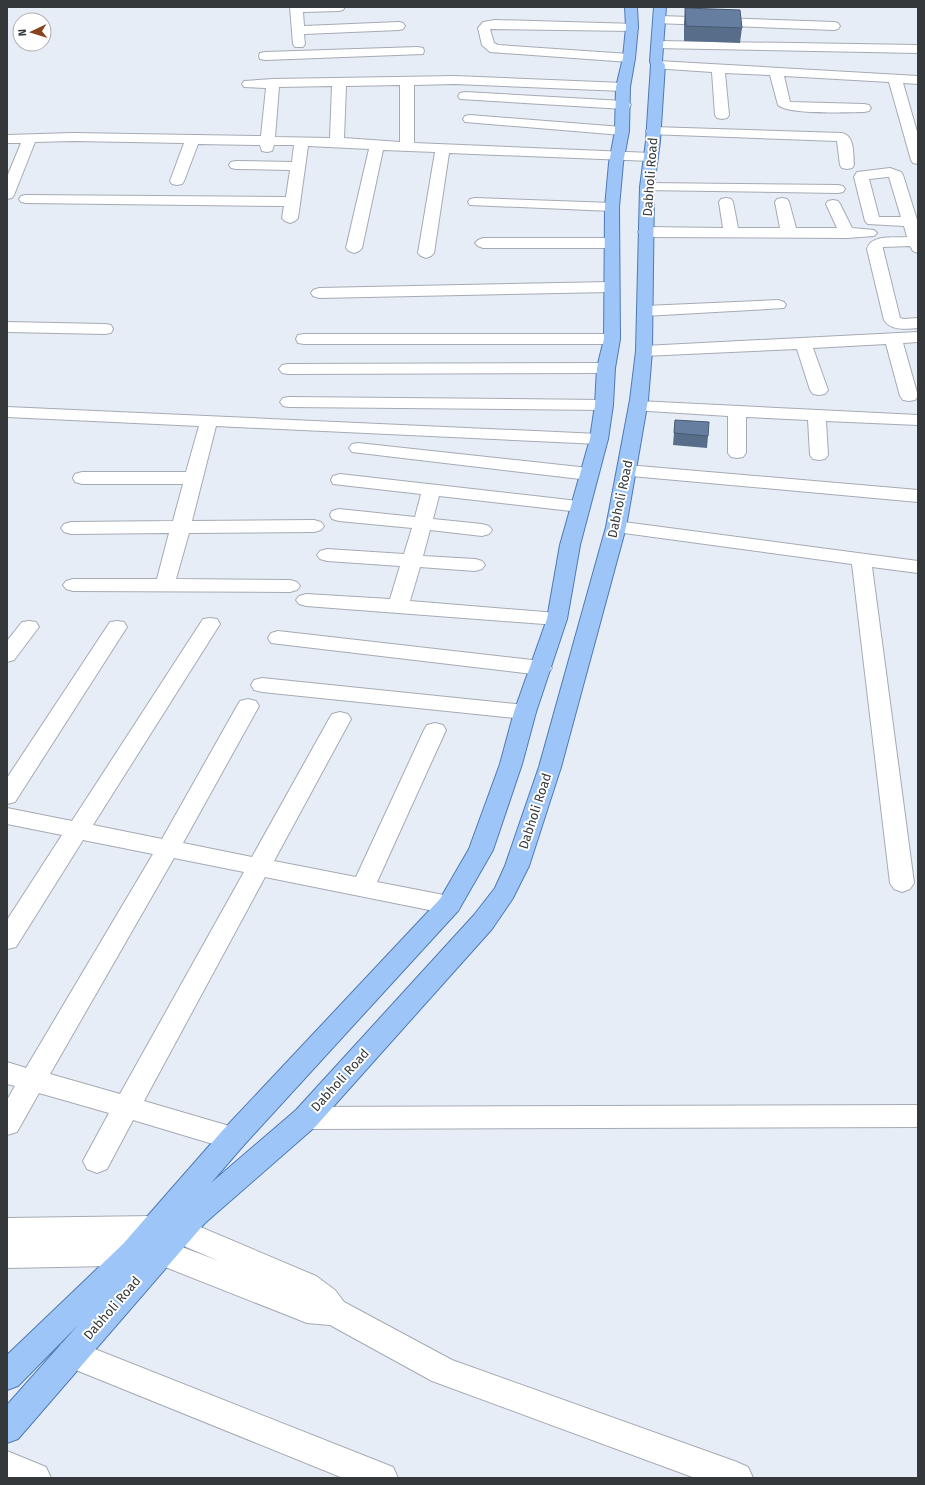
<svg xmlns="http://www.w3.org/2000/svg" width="925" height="1485" viewBox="0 0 925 1485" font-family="'Fira Sans',sans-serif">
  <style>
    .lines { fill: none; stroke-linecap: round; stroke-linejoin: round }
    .minor-casing { stroke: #a5abb3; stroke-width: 2 }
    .major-casing { stroke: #4f7ab3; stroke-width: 2 }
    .minor { fill: #fff; fill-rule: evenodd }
    .major { fill: #9ec5f8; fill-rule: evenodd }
    .wall { fill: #586d8a }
    .building { fill: #667fa1; stroke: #475971 }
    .labels { text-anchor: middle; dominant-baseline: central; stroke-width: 4; stroke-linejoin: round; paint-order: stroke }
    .street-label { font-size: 13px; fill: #35383b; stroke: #fff }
  </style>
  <rect width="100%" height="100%" fill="#e7edf6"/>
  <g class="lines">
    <defs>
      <path id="minor" d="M 290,7 L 345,7 L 343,10 L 339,11 L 303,12 L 304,26 L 399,22 L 403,23 L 405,26 L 403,29 L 399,30 L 304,34 L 305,44 L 303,47 L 295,47 L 293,44 Z
        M 660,16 L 834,22 L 838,23 L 840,26 L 838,29 L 834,30 L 656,23 L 654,20 L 656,17 Z
        M 495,20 L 636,24 L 638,27 L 636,30 L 632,31 L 490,29 L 494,43 L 498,45 L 629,54 L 634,55 L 635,58 L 634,61 L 629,62 L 490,52 L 482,45 L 478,28 L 483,22 Z
        M 658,41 L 918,45 L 918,53 L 653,48 L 652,45 L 653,42 Z
        M 418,47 L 423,48 L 424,51 L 423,54 L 265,60 L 260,59 L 259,56 L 260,53 L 265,52 Z
        M 658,61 L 918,76 L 918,84 L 903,83 L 918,135 L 918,164 L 913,163 L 911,160 L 889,82 L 784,76 L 790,102 L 864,104 L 869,105 L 871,108 L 869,111 L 864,112 C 848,112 788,115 778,105 L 770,75 L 725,73 L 729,115 L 727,118 L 722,119 L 717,118 L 715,115 L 712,72 L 653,68 L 651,65 L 653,62 Z
        M 455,76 L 623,83 L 628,84 L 630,87 L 628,90 L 623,91 L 455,84 L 414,85 L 414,143 L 651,153 L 656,154 L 658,157 L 656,160 L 651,161 L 449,153 L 434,253 L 431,256 L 426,258 L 421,256 L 418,253 L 435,152 L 383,150 L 362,248 L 359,251 L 354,253 L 349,251 L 346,248 L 369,149 L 308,146 L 298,218 L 295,221 L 290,223 L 285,221 L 282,218 L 284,206 L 26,203 L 21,202 L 19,199 L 21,196 L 26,195 L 286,197 L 290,170 L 236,169 L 231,168 L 229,165 L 231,162 L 236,161 L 292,162 L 294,145 L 274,145 L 272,151 L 267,152 L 262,151 L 260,145 L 198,144 L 184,181 L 182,184 L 177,185 L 172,184 L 170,181 L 184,143 L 73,141 L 35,142 L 14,195 L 12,198 L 7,199 L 7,177 L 21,143 L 7,143 L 7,135 L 73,133 L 261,136 L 266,88 L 244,87 L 242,84 L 244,81 L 273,79 ZM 400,85 L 400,142 L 344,138 L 346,86 ZM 332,86 L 330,138 L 275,137 L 279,87 Z
        M 465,92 L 624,101 L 629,102 L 631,105 L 629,108 L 624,109 L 460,99 L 458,96 L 460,93 Z
        M 470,115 L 622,127 L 627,128 L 629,131 L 627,134 L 622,135 L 465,122 L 463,119 L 465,116 Z
        M 653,127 L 842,133 C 855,136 853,154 854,165 L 852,168 L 847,169 L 842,168 L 840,165 L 837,141 L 648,134 L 646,131 L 648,128 Z
        M 890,168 L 901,172 L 903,175 L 918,223 L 918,253 L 913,251 L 910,246 L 883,247 L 883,249 L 900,318 L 904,319 L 918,318 L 918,328 C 906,329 891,331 884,320 L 867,249 C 871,234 894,238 907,237 L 904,226 L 868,224 L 865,221 L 854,177 L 857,172 ZM 888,177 L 889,177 L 901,217 L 879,217 L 869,179 Z
        M 647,183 L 838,185 L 843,186 L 845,189 L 843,192 L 838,193 L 642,190 L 640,187 L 642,184 Z
        M 475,198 L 612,203 L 617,204 L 619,207 L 617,210 L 612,211 L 470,205 L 468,202 L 470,199 Z
        M 726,198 L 731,199 L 733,202 L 738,228 L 780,228 L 775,202 L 777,199 L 782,198 L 787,199 L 789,202 L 796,228 L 837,228 L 826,204 L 828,201 L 833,200 L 838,201 L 840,204 L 852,228 L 874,230 L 877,233 L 874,236 L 847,238 L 646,237 L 641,235 L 638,232 L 641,229 L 646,227 L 723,228 L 719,202 L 721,199 Z
        M 483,238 L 611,238 L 616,240 L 619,243 L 616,246 L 611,248 L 483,248 L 478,246 L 475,243 L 478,240 Z
        M 611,282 L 617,284 L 619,287 L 617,290 L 611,292 L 319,298 L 313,296 L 311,293 L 313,290 L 319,288 Z
        M 778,300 L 784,302 L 786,305 L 784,308 L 645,316 L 639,314 L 637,311 L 639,308 L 645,306 Z
        M 7,322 L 105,324 L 111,325 L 113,329 L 111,333 L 105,334 L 7,332 Z
        M 918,332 L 918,342 L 903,343 L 918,396 L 915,400 L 909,401 L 903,400 L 900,396 L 886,344 L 813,348 L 828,390 L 825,394 L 819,395 L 813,394 L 810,390 L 797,349 L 644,356 L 638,355 L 636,351 L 638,347 L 644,346 Z
        M 304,334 L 612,334 L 618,335 L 620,339 L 618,343 L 612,344 L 304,344 L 298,343 L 296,339 L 298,335 Z
        M 606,363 L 612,364 L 615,368 L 612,372 L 606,373 L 288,374 L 282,373 L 279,369 L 282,365 L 288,364 Z
        M 289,397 L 604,400 L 610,401 L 613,405 L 610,409 L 604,410 L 289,407 L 283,406 L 280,402 L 283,398 Z
        M 638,401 L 918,415 L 918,425 L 826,421 L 828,455 L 825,459 L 819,460 L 813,459 L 810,455 L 808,420 L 746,417 L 746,453 L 743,457 L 737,458 L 731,457 L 728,453 L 728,416 L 632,410 L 629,406 L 632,402 Z
        M 7,407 L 599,434 L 605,435 L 608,439 L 605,443 L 599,444 L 216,426 L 192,521 L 314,520 L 321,522 L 324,526 L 321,530 L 314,532 L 189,533 L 176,579 L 290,580 L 297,582 L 300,586 L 297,590 L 290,592 L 73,591 L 66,589 L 63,585 L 66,581 L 73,579 L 157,579 L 169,533 L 71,534 L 64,532 L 61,528 L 64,524 L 71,522 L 173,521 L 183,484 L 82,484 L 75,482 L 73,478 L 75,474 L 82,472 L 186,472 L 199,426 L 7,417 Z
        M 358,443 L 589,468 L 596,470 L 598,474 L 596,478 L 589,480 L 352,452 L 349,448 L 352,444 Z
        M 627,465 L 918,490 L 918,502 L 620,475 L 618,471 L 620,467 Z
        M 340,474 L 587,502 L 589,506 L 587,510 L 580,512 L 439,496 L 433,519 L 482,524 L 489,526 L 492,530 L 489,534 L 482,536 L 430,530 L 423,556 L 475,559 L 482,561 L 485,565 L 482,569 L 475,571 L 420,567 L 410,601 L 557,613 L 564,614 L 567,619 L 564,624 L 557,625 L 306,606 L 299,604 L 296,600 L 299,596 L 306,594 L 390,599 L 400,566 L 327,561 L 320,559 L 317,555 L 320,551 L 327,549 L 404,554 L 412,528 L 339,521 L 332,519 L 330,515 L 332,511 L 339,509 L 415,517 L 421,494 L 333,484 L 331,480 L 333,476 Z
        M 616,521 L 918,561 L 918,573 L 872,567 L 914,883 L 910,889 L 902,892 L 894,889 L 890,883 L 852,564 L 609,531 L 606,527 L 609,523 Z
        M 210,618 L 217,619 L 220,624 L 93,825 L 162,839 L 237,706 L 240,701 L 248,699 L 256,701 L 259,706 L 183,843 L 252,857 L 329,719 L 332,714 L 340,712 L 348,714 L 351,719 L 274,861 L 356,877 L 424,730 L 427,725 L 435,723 L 443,725 L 446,730 L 377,882 L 449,896 L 458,899 L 461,905 L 458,911 L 449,914 L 265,877 L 144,1101 L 243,1130 L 247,1138 L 243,1146 L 233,1150 L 133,1120 L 107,1169 L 97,1173 L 87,1169 L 83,1161 L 109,1113 L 39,1093 L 17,1132 L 7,1135 L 7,1100 L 15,1086 L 7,1084 L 7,1062 L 26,1068 L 153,854 L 83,840 L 16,947 L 7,949 L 7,920 L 62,835 L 7,824 L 7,808 L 72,821 L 203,619 ZM 174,858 L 244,872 L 120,1094 L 50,1074 Z
        M 29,621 L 36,622 L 39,627 L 14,660 L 7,662 L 7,641 L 22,622 Z
        M 117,621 L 124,622 L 127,627 L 15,802 L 7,804 L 7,778 L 110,622 Z
        M 278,631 L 541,661 L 548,663 L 552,668 L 548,673 L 541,675 L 271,643 L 268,638 L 271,633 Z
        M 262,678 L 525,705 L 533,707 L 536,712 L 533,717 L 525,719 L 262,692 L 254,690 L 251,685 L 254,680 Z
        M 918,1105 L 918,1127 L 306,1129 L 296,1126 L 293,1118 L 296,1110 L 306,1107 Z
        M 154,1216 L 179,1218 L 316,1276 L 335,1290 L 344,1302 L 452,1360 L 737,1462 L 748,1467 L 753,1478 L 695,1478 L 432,1381 L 330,1325 L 307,1323 L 160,1265 L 7,1268 L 7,1218 ZM 171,1243 L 177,1243 L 219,1261 Z
        M 72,1340 L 393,1467 L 398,1478 L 343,1478 L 61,1364 L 57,1354 L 61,1344 Z
        M 7,1451 L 46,1467 L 51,1478 L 7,1478 Z"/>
      <path id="major" d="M 625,7 L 637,7 L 638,27 L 635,58 L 630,87 L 629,131 L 623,163 L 619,207 L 620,339 L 615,368 L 613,405 L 608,439 L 580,545 L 567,619 L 536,712 L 522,764 L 493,850 L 458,911 L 243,1146 L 211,1183 L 296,1110 L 474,915 L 495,888 L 505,866 L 539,767 L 606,527 L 630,400 L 636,351 L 640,187 L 646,141 L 651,65 L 650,61 L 654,7 L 666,7 L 662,61 L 665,65 L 660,141 L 654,187 L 652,351 L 648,400 L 626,527 L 561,767 L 529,866 L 513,898 L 492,929 L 316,1126 L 205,1223 L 18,1439 L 7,1443 L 7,1405 L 79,1324 L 18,1386 L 7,1390 L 7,1355 L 123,1244 L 223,1130 L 440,899 L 469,849 L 500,764 L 514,712 L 547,619 L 560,545 L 590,439 L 595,405 L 597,368 L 604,339 L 605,207 L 609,163 L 615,131 L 616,87 L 623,58 L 626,27 Z"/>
    </defs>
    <use href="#minor" class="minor-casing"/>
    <use href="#major" class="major-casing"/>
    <use href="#minor" class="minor"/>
    <use href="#major" class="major"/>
  </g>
  <path class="wall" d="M 685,8 L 742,28 L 740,43 L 684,41 L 684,23 Z
    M 675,420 L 708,436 L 707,448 L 673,445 Z"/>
  <path class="building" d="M 685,8 L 740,10 L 742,28 L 686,26 Z
    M 675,420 L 709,422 L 708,436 L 674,433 Z"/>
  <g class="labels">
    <g class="street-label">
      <text transform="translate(650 177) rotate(-86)">Dabholi Road</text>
      <text transform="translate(620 499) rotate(-78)">Dabholi Road</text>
      <text transform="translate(535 811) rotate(-72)">Dabholi Road</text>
      <text transform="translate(340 1080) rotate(-48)">Dabholi Road</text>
      <text transform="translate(112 1308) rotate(-49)">Dabholi Road</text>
    </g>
  </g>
  <rect width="925" height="1485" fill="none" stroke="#35383b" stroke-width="16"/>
  <g transform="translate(32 32) rotate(266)"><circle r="19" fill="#ffffff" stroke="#aeafb1"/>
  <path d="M0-3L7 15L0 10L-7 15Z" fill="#88421d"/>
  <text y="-6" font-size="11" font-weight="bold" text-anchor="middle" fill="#35383b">N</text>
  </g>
</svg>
